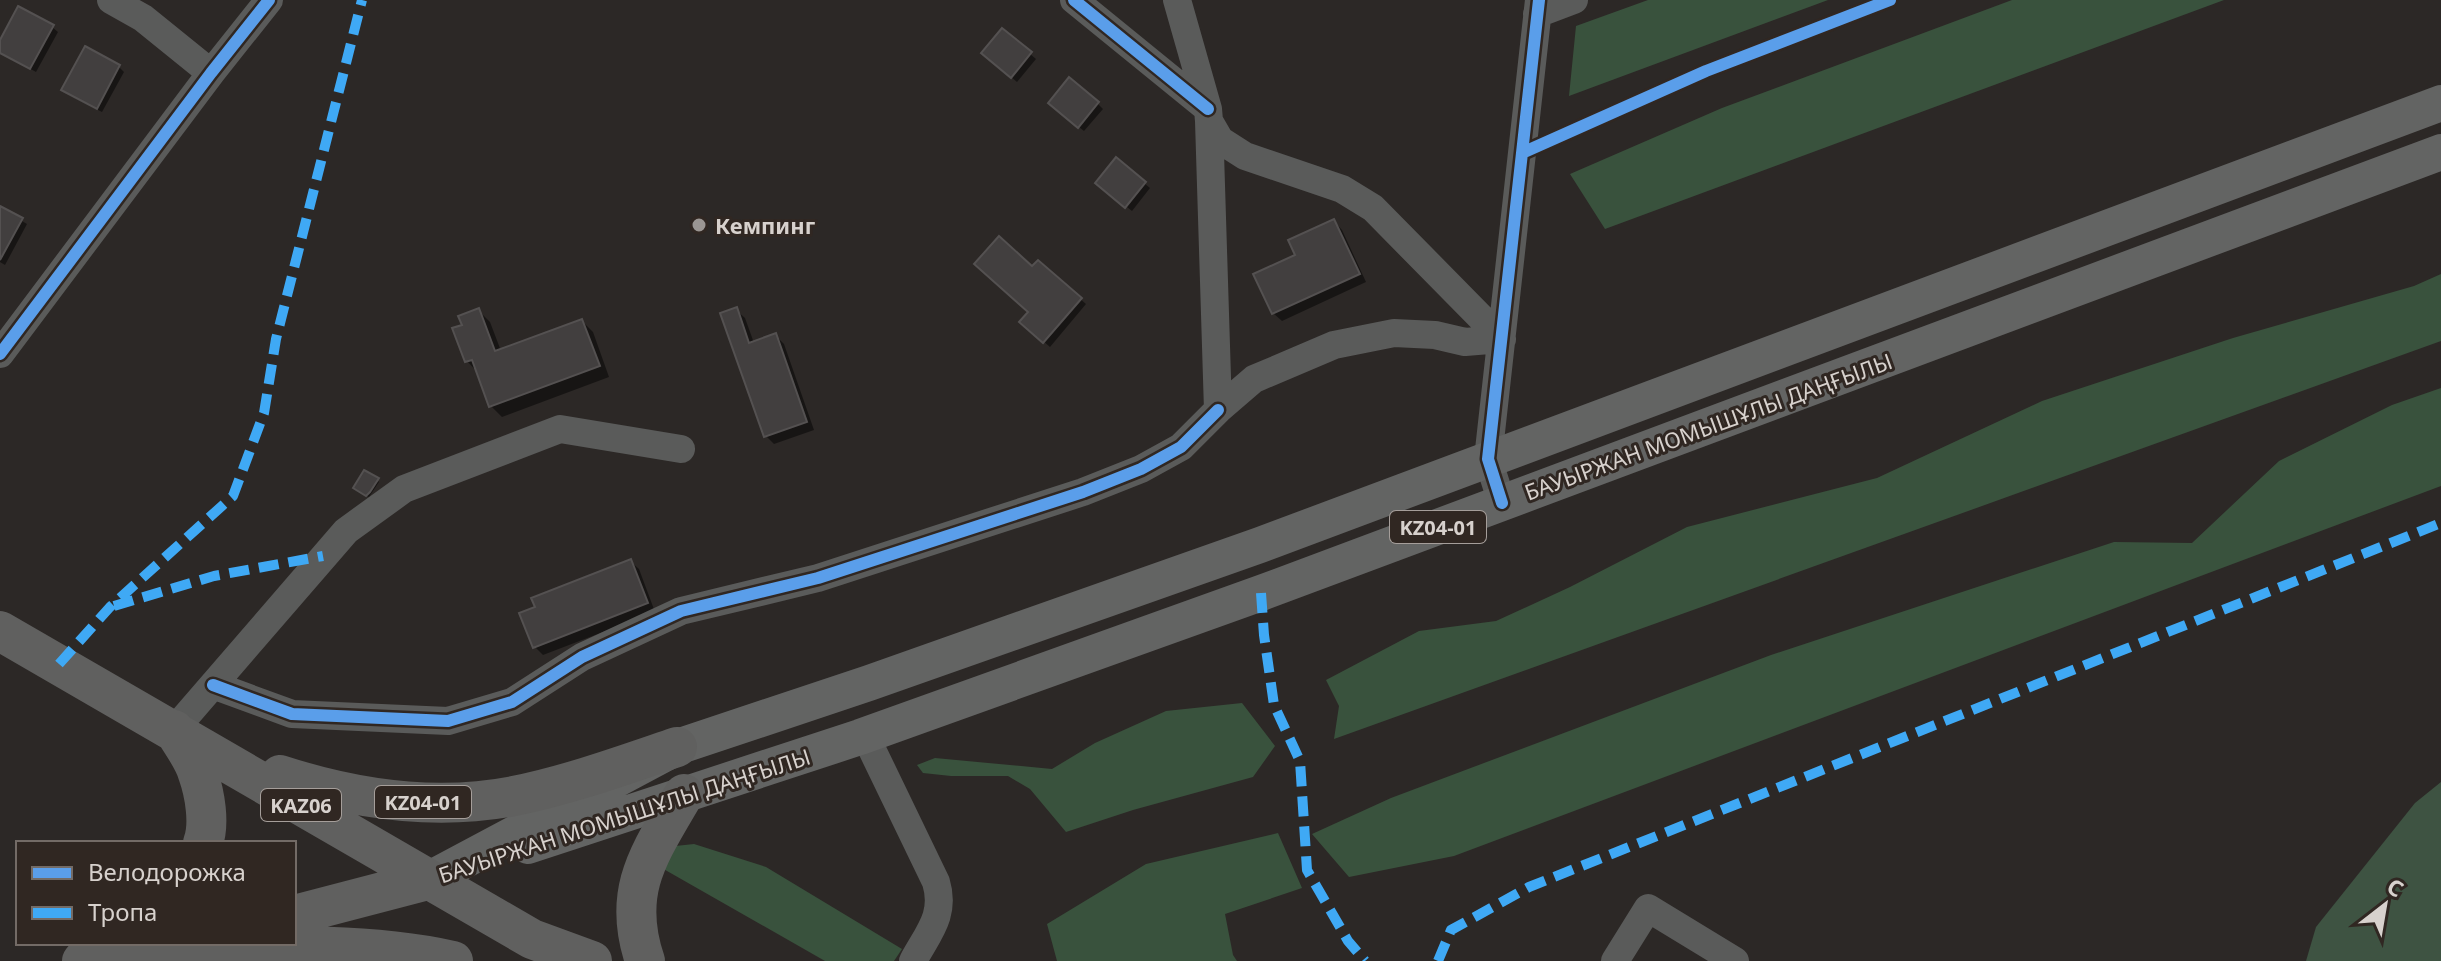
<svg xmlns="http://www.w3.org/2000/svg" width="2441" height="961" viewBox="0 0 2441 961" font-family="'Noto Sans',sans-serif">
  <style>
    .green { fill: #3e5342 }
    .forest { fill: #39523d }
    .shadow { fill: #0007 }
    .building { fill: #423f3f; stroke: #545151; stroke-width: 2 }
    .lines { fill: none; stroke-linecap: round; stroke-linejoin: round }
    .minor { stroke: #5a5b5a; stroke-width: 28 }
    .major { stroke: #636463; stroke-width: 36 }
    .highway { stroke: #60605f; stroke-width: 40 }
    .quiet { stroke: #3fa9f5; stroke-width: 10; stroke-dasharray: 20 10; stroke-linecap: butt }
    .cycleway-casing { stroke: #302722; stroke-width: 17 }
    .cycleway { stroke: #5a9eea; stroke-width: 12 }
    .poi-dot { fill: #9b9693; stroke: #302722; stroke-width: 3 }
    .labels { text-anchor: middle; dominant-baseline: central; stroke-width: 6; stroke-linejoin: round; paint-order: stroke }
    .shield { fill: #302722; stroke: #a59e9a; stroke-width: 2 }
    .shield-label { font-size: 20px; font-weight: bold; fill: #d7d1cd }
    .poi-label { font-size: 22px; font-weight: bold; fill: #d7d1cd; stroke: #302722; text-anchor: start }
    .street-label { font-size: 22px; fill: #d7d1cd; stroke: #302722 }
  </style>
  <rect width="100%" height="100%" fill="#2c2826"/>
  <path class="green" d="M 2441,782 L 2441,961 L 2306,961 L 2316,927 L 2415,803 Z"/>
  <path class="forest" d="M 1648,0 L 1828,0 L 1569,96 L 1576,26 Z
    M 2012,0 L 2224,0 L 1605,229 L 1570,174 L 1722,108 Z
    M 2441,274 L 2441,341 L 1334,739 L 1339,706 L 1326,680 L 1419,631 L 1496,621 L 1570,587 L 1687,527 L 1877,478 L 2042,401 L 2233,338 L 2414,286 Z
    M 2441,388 L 2441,486 L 1454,856 L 1349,877 L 1312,834 L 1391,798 L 1771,655 L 2114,542 L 2192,543 L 2279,461 L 2392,405 Z
    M 1242,703 L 1275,746 L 1253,777 L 1133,810 L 1066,832 L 1030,789 L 1008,776 L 951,776 L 923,773 L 917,765 L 935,758 L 1052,769 L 1095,743 L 1166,711 Z
    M 1278,833 L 1302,888 L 1225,914 L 1233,955 L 1237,961 L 1057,961 L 1047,924 L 1146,864 Z
    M 694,844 L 766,867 L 902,949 L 894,961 L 825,961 L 660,867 L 657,848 Z"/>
  <path class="shadow" d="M 52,27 L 58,32 L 36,72 L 0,52 L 0,44 Z
    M 1002,30 L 1036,59 L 1017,82 L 989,58 Z
    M 119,67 L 124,72 L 102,112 L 69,95 L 64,89 Z
    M 1097,103 L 1103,109 L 1084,131 L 1055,108 Z
    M 1116,160 L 1150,188 L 1132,211 L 1103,188 Z
    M 0,208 L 27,224 L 5,265 L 0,262 Z
    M 1334,221 L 1342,230 L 1366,282 L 1282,321 L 1273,313 L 1297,256 Z
    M 1038,262 L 1086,304 L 1050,347 L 1027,327 L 1033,269 Z
    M 736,310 L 745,318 L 754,343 L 776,336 L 784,344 L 814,430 L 774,444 L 766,436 Z
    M 479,311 L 490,322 L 501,351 L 582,321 L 593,332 L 609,377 L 502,417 L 491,406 L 479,374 L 467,361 L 464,326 Z
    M 377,480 L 379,482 L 369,497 L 358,490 Z
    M 630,561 L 639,569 L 655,612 L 543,655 L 535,647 Z"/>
  <path class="building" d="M 18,6 L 54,25 L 30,69 L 0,53 L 0,40 Z
    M 1002,28 L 1032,52 L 1011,78 L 981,53 Z
    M 85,46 L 120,65 L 97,109 L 61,90 Z
    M 1069,77 L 1099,102 L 1078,128 L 1048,103 Z
    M 1116,157 L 1146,182 L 1125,208 L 1095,183 Z
    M 0,206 L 23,218 L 0,260 Z
    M 1334,219 L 1360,274 L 1272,314 L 1253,274 L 1295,255 L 1288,240 Z
    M 999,236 L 1032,266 L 1038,260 L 1082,298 L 1043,343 L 1019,322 L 1028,312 L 974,264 Z
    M 737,307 L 749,343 L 776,333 L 807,422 L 764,437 L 720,313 Z
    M 479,308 L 495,351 L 582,319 L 600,366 L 489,407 L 472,360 L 465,362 L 452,328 L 462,325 L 458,316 Z
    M 364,470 L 379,478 L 370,492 L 366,496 L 353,488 Z
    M 631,559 L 648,603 L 533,648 L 519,613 L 535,607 L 531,598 Z"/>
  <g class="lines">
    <path class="minor" d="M 111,0 L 143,18 L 211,73
      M 1074,0 L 1208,109
      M 1177,0 L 1208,109 L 1209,121 L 1218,410 L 1254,379 L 1334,345 L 1394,333 L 1435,335 L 1465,342 L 1502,339
      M 1537,14 L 1574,0
      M 1209,121 L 1220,140 L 1245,156 L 1342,189 L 1373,208 L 1502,339
      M 0,354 L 211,73 L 269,0
      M 1502,503 L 1488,459 L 1539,0
      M 213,685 L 292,714 L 448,721 L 512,702 L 582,657 L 681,611 L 818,578 L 1083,492 L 1141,469 L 1181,447 L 1218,410
      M 174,730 L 346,531 L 404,489 L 560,429 L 681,449
      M 865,735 L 936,882 C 946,915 928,933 913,961
      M 1615,961 L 1648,908 L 1735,961"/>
    <path class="major" d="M 528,846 L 860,737 L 1261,593 L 2441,152
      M 428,880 L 677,747 L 869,683 L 1260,545 L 2441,103"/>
    <path class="highway" d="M 0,631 L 532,939 L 592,961
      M 174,730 C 182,744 194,759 198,774 C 205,794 210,824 203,843
      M 280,775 C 354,799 436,811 514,796 C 569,785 624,765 677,747
      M 294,915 L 428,880
      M 164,950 C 261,947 358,940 453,961
      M 82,961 L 114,943
      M 121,961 L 189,943
      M 645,961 C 621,890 650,853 684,794"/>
    <path class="quiet" d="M 1261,593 L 1264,635 L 1274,705 L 1300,761 L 1307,870 L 1348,941 L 1365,961
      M 114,606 L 214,576 L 323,556
      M 59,664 L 110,607 L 233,496 L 264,413 L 276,339 L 362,0
      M 1438,961 L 1451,930 L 1529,887 L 2441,523"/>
    <defs>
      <path id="cycleway" d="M 1074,0 L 1208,109
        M 1522,153 L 1706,71 L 1890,0
        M 0,354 L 211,73 L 269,0
        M 1502,503 L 1488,459 L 1539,0
        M 213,685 L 292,714 L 448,721 L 512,702 L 582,657 L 681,611 L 818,578 L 1083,492 L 1141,469 L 1181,447 L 1218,410"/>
    </defs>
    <use href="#cycleway" class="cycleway-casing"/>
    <use href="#cycleway" class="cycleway"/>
  </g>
  <circle class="poi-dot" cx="699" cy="225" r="8"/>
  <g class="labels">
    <g class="shield">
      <rect x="1390" y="511" width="96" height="32" rx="6"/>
      <rect x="375" y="786" width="96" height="32" rx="6"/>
      <rect x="261" y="789" width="80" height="32" rx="6"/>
    </g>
    <g class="shield-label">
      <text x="1438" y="527">KZ04-01</text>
      <text x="423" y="802">KZ04-01</text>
      <text x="301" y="805">KАZ06</text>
    </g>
    <g class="poi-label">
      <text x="715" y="225">Кемпинг</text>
    </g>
    <g class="street-label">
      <text transform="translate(1708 426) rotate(-20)">БАУЫРЖАН МОМЫШҰЛЫ ДАҢҒЫЛЫ</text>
      <text transform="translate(624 815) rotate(-18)">БАУЫРЖАН МОМЫШҰЛЫ ДАҢҒЫЛЫ</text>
    </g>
  </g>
  <rect x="16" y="841" width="280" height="104" fill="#302722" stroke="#736b66" stroke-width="2"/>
  <rect x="32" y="867" width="40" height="12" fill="#5a9eea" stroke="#736b66" stroke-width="2"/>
  <text x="88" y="881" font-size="24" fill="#d7d1cd">Велодорожка</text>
  <rect x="32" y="907" width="40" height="12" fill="#3fa9f5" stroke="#736b66" stroke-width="2"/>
  <text x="88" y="921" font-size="24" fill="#d7d1cd">Тропа</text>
  <g transform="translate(2385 905) rotate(31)" stroke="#302722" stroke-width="6" paint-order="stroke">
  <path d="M0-6L14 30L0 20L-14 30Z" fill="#d7d1cd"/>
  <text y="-12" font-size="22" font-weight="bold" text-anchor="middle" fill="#d7d1cd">С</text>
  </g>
</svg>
